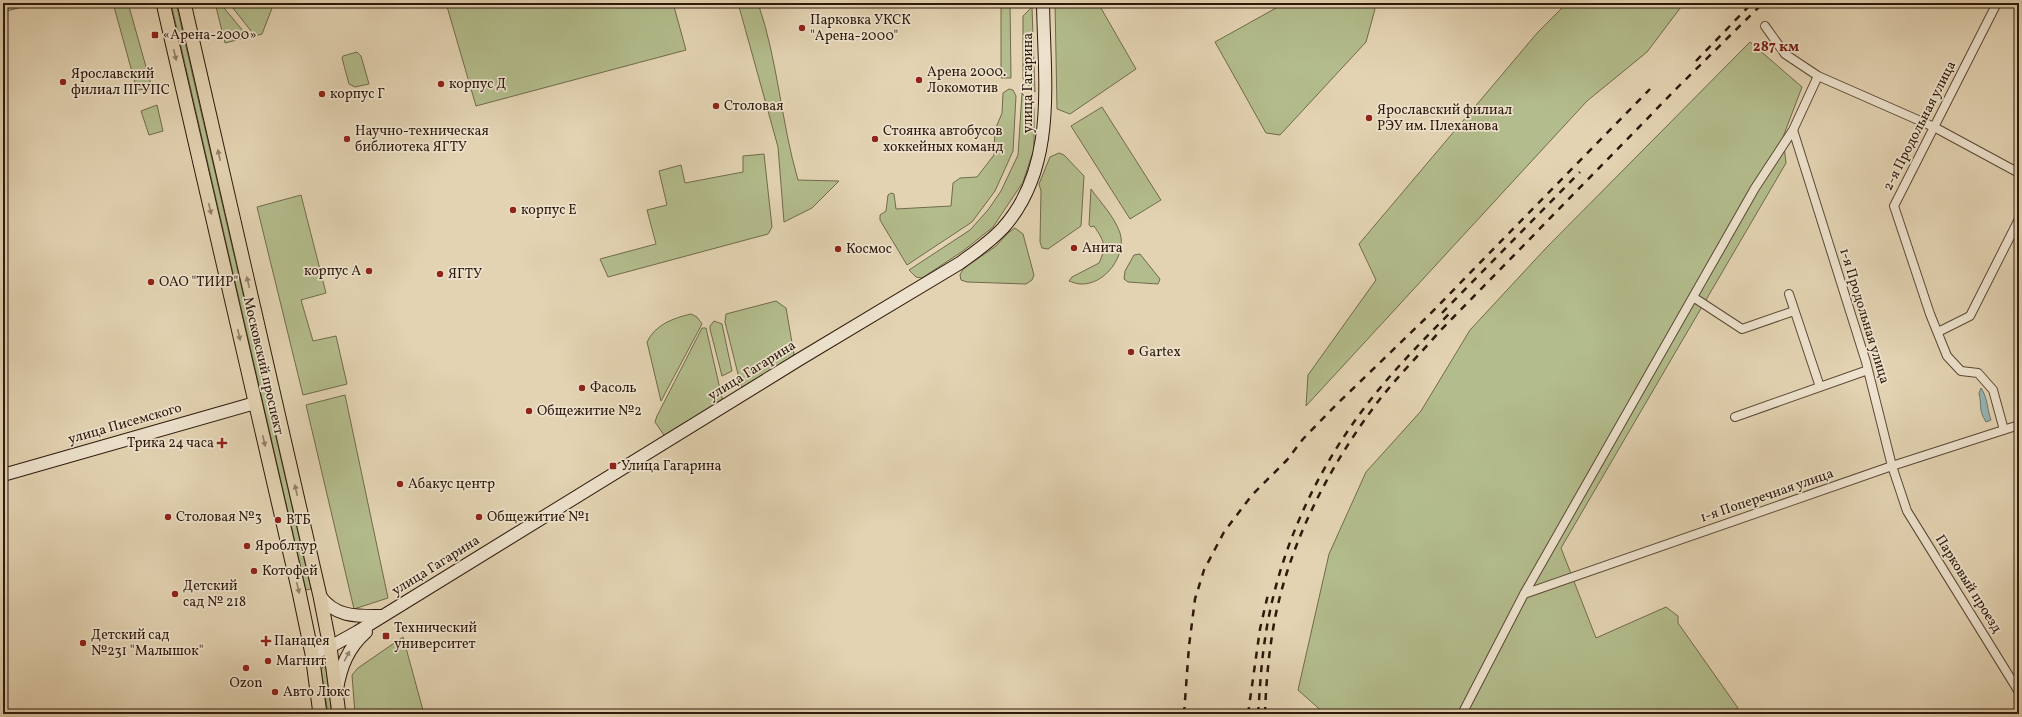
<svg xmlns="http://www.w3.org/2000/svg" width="2022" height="717" viewBox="0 0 2022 717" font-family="Vollkorn,serif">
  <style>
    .green { fill: #b3bc8c; stroke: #706a4c }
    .water { fill: #97b6b5; stroke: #6d7771 }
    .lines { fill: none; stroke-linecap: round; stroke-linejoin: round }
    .street-casing { stroke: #5b4835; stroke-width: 10 }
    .secondary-casing { stroke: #2e190b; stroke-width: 14 }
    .primary-casing { stroke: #2e190b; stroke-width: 15 }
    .street { stroke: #ede2cd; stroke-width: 8 }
    .secondary { stroke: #ede2cd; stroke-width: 12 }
    .primary { stroke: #e3d3b2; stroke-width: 13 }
    .rail { stroke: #2e190b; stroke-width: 2.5; stroke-dasharray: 7 7; stroke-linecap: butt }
    .oneway { fill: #927f67 }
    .oneway2 { fill: #978876 }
    .poi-dot { fill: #8f2418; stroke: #ede2cd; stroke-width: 1.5 }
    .labels { text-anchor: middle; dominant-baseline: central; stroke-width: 3.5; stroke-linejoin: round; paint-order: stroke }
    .poi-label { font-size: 14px; fill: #2e190b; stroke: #ede2cd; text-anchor: start }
    .street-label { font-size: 14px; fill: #2e190b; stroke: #ede2cd }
    .neighbourhood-label { font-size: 15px; font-weight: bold; fill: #7a1f14; stroke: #ede2cd }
  </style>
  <rect width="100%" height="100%" fill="#e3d3b2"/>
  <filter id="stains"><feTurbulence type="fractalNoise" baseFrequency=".005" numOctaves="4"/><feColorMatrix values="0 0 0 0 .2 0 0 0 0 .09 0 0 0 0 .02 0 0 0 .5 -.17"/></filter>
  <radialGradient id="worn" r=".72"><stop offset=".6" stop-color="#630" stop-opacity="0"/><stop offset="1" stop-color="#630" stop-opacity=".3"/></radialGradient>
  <path class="green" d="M 3,3 L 37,3 L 3,12 Z
    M 113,3 L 128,3 L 152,88 L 137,90 Z
    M 171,3 L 176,3 L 311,589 L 306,590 Z
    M 215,3 L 220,3 L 248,37 L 225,43 Z
    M 229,3 L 274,3 L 262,34 L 255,36 Z
    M 446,3 L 673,3 L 686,50 L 476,106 Z
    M 738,3 L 758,3 C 778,61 781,122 798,180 L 839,181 L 812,208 L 784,222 L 778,147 Z
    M 1001,3 L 1010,3 L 1011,78 L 1001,78 Z
    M 1055,3 L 1098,3 L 1136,69 L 1070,114 L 1057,109 Z
    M 1285,3 L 1369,3 L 1375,9 L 1366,42 L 1280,135 L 1266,133 L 1215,42 Z
    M 1567,3 L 1684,3 L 1647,52 L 1587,101 L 1306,406 L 1308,375 L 1376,280 L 1359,244 L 1538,32 Z
    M 1032,7 L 1035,92 L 1023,79 L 1023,16 Z
    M 1750,42 L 1802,87 L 1783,137 L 1786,163 L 1561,548 L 1596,638 L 1666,607 L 1678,616 L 1678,623 L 1738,708 L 1728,714 L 1325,714 L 1298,690 L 1329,554 L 1366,472 L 1421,411 L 1470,330 L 1546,248 Z
    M 357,52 L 361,56 L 369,84 L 355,87 L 349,84 L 342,58 L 343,56 Z
    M 1009,89 L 1013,90 L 1016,96 L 1013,151 L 995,191 L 972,222 L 907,265 L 880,220 L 880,215 L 886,211 L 888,195 L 891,193 L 894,194 L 896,209 L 951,206 L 953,183 L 960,178 L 977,177 L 994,155 L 995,130 L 1002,113 L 1003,93 Z
    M 1022,93 L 1034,109 L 1034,149 L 1023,182 L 993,227 L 963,251 L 922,278 L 916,277 L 909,270 L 970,230 L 988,210 L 1001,191 L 1018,155 Z
    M 157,105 L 163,131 L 149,135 L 141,111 Z
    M 1102,107 L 1161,200 L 1130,219 L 1071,126 Z
    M 1059,153 L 1064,155 L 1084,176 L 1081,226 L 1048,249 L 1042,248 L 1040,242 L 1041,191 L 1039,184 L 1050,157 Z
    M 764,154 L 772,227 L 768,234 L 608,277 L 600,259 L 656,244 L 647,210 L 667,205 L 659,171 L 681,165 L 685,183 L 743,172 L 743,156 Z
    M 1091,189 C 1101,203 1114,216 1120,233 C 1127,255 1105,285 1081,284 C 1077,284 1072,282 1069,281 L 1072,277 L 1099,263 C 1107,246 1104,241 1094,226 L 1091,227 L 1089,225 Z
    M 301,195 L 326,293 L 301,300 L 313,341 L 336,336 L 347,384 L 303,395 L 257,207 Z
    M 1015,228 L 1023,234 L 1034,275 L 1032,280 L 1026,284 L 967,282 L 961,280 L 960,275 L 963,269 L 996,246 L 1009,232 Z
    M 1140,254 L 1160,279 L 1158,284 L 1128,282 L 1124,279 L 1125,271 L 1134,255 Z
    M 776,301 L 786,308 L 794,354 L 790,362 L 742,390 L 725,322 L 726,314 Z
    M 691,314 L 697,317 L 702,324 L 661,401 L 647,342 C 655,325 673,318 691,314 Z
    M 714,321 L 722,324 L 732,371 L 722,376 L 710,329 L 710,326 Z
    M 702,328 L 706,328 L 723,402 L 666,438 L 655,422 L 657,416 Z
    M 345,395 L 388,598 L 354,609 L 306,405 Z
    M 403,637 L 424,714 L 355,714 L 352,675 L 358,668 Z
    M 324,666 L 326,669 L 332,714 L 328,714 L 321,669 Z"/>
  <path class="water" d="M 1981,388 C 1988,398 1987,410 1991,420 L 1986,422 C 1978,409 1982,406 1979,393 Z"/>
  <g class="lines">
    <defs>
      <path id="street" d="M 1997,3 L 1894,206 L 1930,314 L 1947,356 L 1961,371 L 1978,373 L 1993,390 L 2004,430
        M 1765,26 L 1785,54 L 1818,76 L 1934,127 L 2019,173
        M 1793,130 L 1866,362 L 1892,466 L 1907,511 L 2019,692
        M 1789,294 L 1820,387
        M 1693,297 L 1742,329 L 1794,311
        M 1938,332 L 1970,316 L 2019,219
        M 1735,417 L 1868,370
        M 1524,594 L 1892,466 L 2019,425
        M 1462,714 L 1524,594 L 1755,188 L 1793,130 L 1818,76"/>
      <path id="secondary" d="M 3,475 L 255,403
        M 320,596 C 336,618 358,616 383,616
        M 312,654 L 330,647 L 357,632 L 800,359 L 960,263 C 975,252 990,242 1003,228 C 1058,166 1044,79 1043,3
        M 337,689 C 341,666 348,648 366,632"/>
      <path id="primary" d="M 163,3 L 299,592 L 312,654 L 320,714
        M 184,3 L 320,596 L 330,647 L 339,714"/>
    </defs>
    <use href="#street" class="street-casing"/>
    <use href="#secondary" class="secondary-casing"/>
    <use href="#primary" class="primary-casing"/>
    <use href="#street" class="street"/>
    <use href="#secondary" class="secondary"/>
    <use href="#primary" class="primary"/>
    <path class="rail" d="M 1696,61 L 1752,3
      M 1442,313 L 1580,172
      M 1184,714 L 1189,646 L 1195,599 L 1204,570 L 1224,532 L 1252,495 L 1287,460 L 1303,439 L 1336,405 L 1427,317 L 1650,89
      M 1248,714 L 1260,629 L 1269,590
      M 1258,714 C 1260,689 1261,664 1265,639 C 1276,562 1309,485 1354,422 C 1382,382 1417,346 1452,311
      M 1265,714 C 1266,682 1269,650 1275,618 C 1291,539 1331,463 1380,399 C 1399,375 1420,354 1440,331 L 1680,85 L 1763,3"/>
  </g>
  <defs><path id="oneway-solid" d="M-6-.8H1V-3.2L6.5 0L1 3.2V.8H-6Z"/></defs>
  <g class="oneway">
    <use href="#oneway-solid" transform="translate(175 55) rotate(77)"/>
    <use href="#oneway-solid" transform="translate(219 155) rotate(-103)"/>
    <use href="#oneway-solid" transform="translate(210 209) rotate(77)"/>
    <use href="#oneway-solid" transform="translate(248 282) rotate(-103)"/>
    <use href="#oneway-solid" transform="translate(239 335) rotate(77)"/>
    <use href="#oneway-solid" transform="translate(264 441) rotate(77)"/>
    <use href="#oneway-solid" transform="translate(296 490) rotate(-103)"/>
    <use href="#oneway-solid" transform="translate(298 588) rotate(77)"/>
  </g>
  <use class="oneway2" href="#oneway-solid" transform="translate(347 656) rotate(-62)"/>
  <g class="poi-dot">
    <circle cx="802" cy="28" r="4"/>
    <rect x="151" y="31" width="8" height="8" rx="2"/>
    <circle cx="919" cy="80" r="4"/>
    <circle cx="63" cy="82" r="4"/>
    <circle cx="441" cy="84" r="4"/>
    <circle cx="322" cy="94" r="4"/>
    <circle cx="716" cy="106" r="4"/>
    <circle cx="1369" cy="118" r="4"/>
    <circle cx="347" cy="139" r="4"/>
    <circle cx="875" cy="139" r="4"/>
    <circle cx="513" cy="210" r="4"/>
    <circle cx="1074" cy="248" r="4"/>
    <circle cx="838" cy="249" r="4"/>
    <circle cx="369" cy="271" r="4"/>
    <circle cx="440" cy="274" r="4"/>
    <circle cx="151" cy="282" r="4"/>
    <circle cx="1131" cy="352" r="4"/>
    <circle cx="582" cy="388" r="4"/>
    <circle cx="529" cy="411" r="4"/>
    <path d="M220 437h4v4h4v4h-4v4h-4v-4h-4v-4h4z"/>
    <rect x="609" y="462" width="8" height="8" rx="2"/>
    <circle cx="400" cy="484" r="4"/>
    <circle cx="168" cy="517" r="4"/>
    <circle cx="479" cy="517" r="4"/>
    <circle cx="278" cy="520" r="4"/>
    <circle cx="247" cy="546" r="4"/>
    <circle cx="254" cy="571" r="4"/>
    <circle cx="175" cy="594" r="4"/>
    <rect x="382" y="632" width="8" height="8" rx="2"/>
    <path d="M264 635h4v4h4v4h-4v4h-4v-4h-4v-4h4z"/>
    <circle cx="83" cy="643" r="4"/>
    <circle cx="268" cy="661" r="4"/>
    <circle cx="246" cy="668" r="4"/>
    <circle cx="275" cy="692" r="4"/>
  </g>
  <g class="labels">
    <g class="poi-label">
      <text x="810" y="20">Парковка УКСК<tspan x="810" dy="16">"Арена-2000"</tspan></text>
      <text x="163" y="35">«Арена-2000»</text>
      <text x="927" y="72">Арена 2000.<tspan x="927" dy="16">Локомотив</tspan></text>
      <text x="71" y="74">Ярославский<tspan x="71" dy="16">филиал ПГУПС</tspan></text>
      <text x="449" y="84">корпус Д</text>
      <text x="330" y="94">корпус Г</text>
      <text x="724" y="106">Столовая</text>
      <text x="1377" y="110">Ярославский филиал<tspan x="1377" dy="16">РЭУ им. Плеханова</tspan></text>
      <text x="355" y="131">Научно-техническая<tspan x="355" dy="16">библиотека ЯГТУ</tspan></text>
      <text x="883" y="131">Стоянка автобусов<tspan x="883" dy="16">хоккейных команд</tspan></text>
      <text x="521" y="210">корпус Е</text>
      <text x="1082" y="248">Анита</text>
      <text x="846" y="249">Космос</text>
      <text x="361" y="271" text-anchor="end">корпус А</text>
      <text x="448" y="274">ЯГТУ</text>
      <text x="159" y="282">ОАО "ТИИР"</text>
      <text x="1139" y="352">Gartex</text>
      <text x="590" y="388">Фасоль</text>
      <text x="537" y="411">Общежитие №2</text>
      <text x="214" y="443" text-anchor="end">Трика 24 часа</text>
      <text x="621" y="466">Улица Гагарина</text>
      <text x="408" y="484">Абакус центр</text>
      <text x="176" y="517">Столовая №3</text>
      <text x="487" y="517">Общежитие №1</text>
      <text x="286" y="520">ВТБ</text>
      <text x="255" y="546">Яроблтур</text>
      <text x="262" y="571">Котофей</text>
      <text x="183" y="586">Детский<tspan x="183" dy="16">сад № 218</tspan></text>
      <text x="394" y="628">Технический<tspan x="394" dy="16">университет</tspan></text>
      <text x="91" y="635">Детский сад<tspan x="91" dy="16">№231 "Малышок"</tspan></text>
      <text x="274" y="641">Панацея</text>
      <text x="276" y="661">Магнит</text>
      <text x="246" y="683" text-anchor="middle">Ozon</text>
      <text x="283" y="692">Авто Люкс</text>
    </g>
    <g class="street-label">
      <text transform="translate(1028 83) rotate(-90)">улица Гагарина</text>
      <text transform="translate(1920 126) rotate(-63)">2-я Продольная улица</text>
      <text transform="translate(1864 316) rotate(73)">1-я Продольная улица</text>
      <text transform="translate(263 366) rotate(77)">Московский проспект</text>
      <text transform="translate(752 371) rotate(-32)">улица Гагарина</text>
      <text transform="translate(125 424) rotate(-16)">улица Писемского</text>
      <text transform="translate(1767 496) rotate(-19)">1-я Поперечная улица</text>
      <text transform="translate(436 566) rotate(-32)">улица Гагарина</text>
      <text transform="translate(1968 584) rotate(58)">Парковый проезд</text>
    </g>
    <g class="neighbourhood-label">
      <text x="1776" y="47">287 км</text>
    </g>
  </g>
  <rect width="2022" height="717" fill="none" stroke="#e3d3b2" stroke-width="16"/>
  <rect x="4" y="4" width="2014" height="709" fill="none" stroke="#2e190b" stroke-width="2"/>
  <rect x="8" y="8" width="2006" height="701" fill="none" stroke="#2e190b"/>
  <rect width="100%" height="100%" filter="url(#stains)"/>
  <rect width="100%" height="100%" fill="url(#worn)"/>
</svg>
